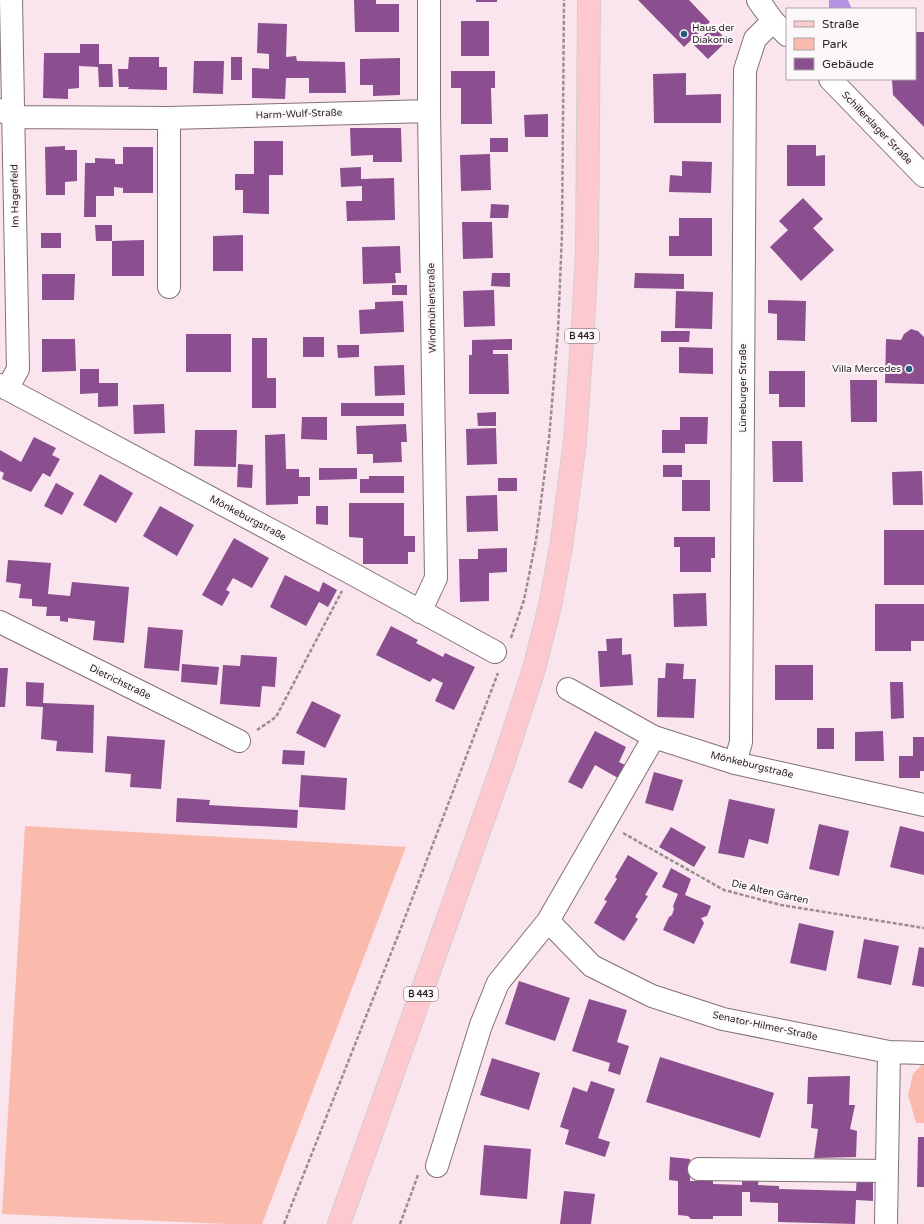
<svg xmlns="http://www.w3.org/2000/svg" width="924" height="1224" viewBox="0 0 924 1224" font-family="'Varela Round',sans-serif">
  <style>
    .green { fill: #fabbac }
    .water { fill: #b392e4 }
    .building { fill: #8b4e8e }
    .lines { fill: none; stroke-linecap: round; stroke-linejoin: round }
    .minor-casing { stroke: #837079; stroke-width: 24 }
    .primary-casing { stroke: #d1cfd0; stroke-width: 24 }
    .path { stroke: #9b8c93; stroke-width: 2.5; stroke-dasharray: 4 2; stroke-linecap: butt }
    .minor { stroke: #fff; stroke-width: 22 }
    .primary { stroke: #fec8cf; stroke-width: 22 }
    .poi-dot { fill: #275d78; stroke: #fcf8fa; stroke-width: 1.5 }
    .labels { text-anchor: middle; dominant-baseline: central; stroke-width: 4; stroke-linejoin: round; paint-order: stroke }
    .shield { fill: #fcf8fa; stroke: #6b6468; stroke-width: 1 }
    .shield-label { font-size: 9px; font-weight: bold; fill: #2d2529 }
    .poi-label { font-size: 10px; fill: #2d2529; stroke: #fcf8fa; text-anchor: start }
    .street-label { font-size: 10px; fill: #2d2529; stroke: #fcf8fa }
  </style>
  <rect width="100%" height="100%" fill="#fae5ef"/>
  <path class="green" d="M 25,826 L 406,847 L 262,1224 L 226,1224 L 2,1214 Z
    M 924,1062 L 924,1123 L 916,1123 L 908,1095 L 913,1074 Z"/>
  <path class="water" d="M 829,0 L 848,0 L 852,9 L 829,9 Z"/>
  <path class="building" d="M 354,0 L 376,0 L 376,4 L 399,4 L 399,32 L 355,32 Z
    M 476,0 L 497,0 L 497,2 L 476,2 Z
    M 638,0 L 689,0 L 710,22 L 684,47 Z
    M 461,21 L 489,21 L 489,56 L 461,56 Z
    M 258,23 L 287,24 L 286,57 L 296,56 L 297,61 L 345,62 L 346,93 L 309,93 L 309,78 L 286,78 L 285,99 L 252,98 L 252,68 L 269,69 L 269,54 L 257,53 Z
    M 714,26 L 727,41 L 708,59 L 694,45 Z
    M 915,32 L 924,32 L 924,127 L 893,95 L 892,79 L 915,79 Z
    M 80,44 L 99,44 L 99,64 L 112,64 L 113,87 L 99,87 L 98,67 L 79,66 L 79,88 L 68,89 L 68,99 L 43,98 L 44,53 L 80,53 Z
    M 129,57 L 159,57 L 159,67 L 167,67 L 167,90 L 128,89 L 129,87 L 119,87 L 118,69 L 128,69 Z
    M 231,57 L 242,57 L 242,80 L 231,80 Z
    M 400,58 L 400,95 L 373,96 L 373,85 L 360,85 L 360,59 Z
    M 194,61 L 224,61 L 223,94 L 193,93 Z
    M 451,71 L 495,71 L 495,88 L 491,88 L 492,124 L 461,124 L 461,88 L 451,88 Z
    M 686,73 L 686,95 L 721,94 L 721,123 L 654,123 L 653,74 Z
    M 548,114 L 548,137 L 525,137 L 524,115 Z
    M 350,128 L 401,128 L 402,162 L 373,162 L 373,155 L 351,156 Z
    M 490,138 L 508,138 L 508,152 L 490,152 Z
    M 254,141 L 283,141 L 283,175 L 269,175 L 269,214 L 243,213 L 243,190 L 235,190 L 235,174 L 254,174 Z
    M 787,145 L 816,145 L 816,156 L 825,155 L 825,186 L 787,186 Z
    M 65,146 L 65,150 L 77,150 L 77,181 L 65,182 L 65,195 L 46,195 L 45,147 Z
    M 123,147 L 153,147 L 153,193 L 123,193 L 123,188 L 114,187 L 114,196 L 96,196 L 96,217 L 84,217 L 85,163 L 95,163 L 95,158 L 115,159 L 115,164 L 123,164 Z
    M 490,154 L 491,190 L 461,191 L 460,155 Z
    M 682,161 L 712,162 L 711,193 L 669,192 L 670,175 L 682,176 Z
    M 361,167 L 361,179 L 394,178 L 395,220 L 347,221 L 346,201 L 362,201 L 362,186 L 341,187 L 340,168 Z
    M 803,198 L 823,219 L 813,228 L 834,250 L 801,281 L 770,247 L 788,230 L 779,221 Z
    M 491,204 L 509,205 L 508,218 L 490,218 Z
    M 679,218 L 712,218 L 712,256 L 669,256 L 669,236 L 679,236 Z
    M 462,222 L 492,222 L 493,258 L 463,259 Z
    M 95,225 L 112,225 L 112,241 L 144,240 L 144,276 L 112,276 L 112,241 L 96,241 Z
    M 41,233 L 61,233 L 61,248 L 41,248 Z
    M 243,235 L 243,271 L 213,271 L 213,236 Z
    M 400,246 L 401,273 L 395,273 L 396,283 L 363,284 L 362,247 Z
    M 492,273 L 510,273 L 510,287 L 491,286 Z
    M 635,273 L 684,274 L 684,289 L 634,288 Z
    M 42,274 L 75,274 L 74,300 L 42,300 Z
    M 392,285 L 407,285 L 407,295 L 392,295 Z
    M 494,290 L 495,326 L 464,327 L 463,291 Z
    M 676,291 L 713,292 L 712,329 L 675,328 Z
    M 768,300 L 806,301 L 805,341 L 777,340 L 777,314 L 768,313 Z
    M 403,301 L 404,332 L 360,334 L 359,310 L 375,309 L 375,302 Z
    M 911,329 L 918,331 L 924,337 L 924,384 L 885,383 L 886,339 L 901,340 L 904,334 Z
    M 661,331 L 690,331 L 689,342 L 661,342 Z
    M 186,334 L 231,334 L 231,372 L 186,372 Z
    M 303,337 L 324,337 L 324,357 L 303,357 Z
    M 252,338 L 267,338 L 267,378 L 276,378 L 276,408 L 252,408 Z
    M 42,339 L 75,339 L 76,371 L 42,372 Z
    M 512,339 L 512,350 L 493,350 L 493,354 L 508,354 L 509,394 L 469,394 L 469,355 L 472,355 L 472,340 Z
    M 337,345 L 359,345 L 359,357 L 338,358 Z
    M 679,347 L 713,348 L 713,374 L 679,373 Z
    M 404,365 L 405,395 L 375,396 L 374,366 Z
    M 80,369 L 99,369 L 99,383 L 118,383 L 118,406 L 98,407 L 98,393 L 80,394 Z
    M 769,371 L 805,371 L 805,407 L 779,407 L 779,394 L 769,394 Z
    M 850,380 L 877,380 L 877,422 L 851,422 Z
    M 341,403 L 404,403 L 404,416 L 341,416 Z
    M 164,404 L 165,433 L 134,434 L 133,405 Z
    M 496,412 L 496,426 L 478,426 L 477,413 Z
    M 302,417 L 327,417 L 327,440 L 301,439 Z
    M 680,417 L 708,417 L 707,444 L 685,444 L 685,453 L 662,453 L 662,430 L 680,430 Z
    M 406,424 L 407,442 L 401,442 L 402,462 L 373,463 L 373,454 L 357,454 L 356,426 Z
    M 496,428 L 497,464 L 467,465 L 466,429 Z
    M 195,430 L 237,430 L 236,467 L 194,466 Z
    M 285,434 L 286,469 L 299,469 L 299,477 L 310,477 L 310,496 L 298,496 L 298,504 L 266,505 L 265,435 Z
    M 34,437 L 56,448 L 52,455 L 60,459 L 50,477 L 43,473 L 31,492 L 2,479 L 4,473 L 0,471 L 0,450 L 21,462 Z
    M 772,441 L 802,441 L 803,482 L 773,482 Z
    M 238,464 L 253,465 L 252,488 L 237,487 Z
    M 663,465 L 682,465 L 682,477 L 663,477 Z
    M 319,468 L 357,468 L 357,479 L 319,480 Z
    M 922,471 L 923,505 L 893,505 L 892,472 Z
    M 100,474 L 133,493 L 116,523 L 83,505 Z
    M 369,476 L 404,476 L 404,493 L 360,493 L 360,479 L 369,479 Z
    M 498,478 L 517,478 L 517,491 L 498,491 Z
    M 682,480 L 710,480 L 710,511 L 682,511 Z
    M 56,483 L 74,493 L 62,515 L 44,506 Z
    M 497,495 L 498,531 L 467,532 L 466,496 Z
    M 349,503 L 404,503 L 404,536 L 415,536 L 415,552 L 408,552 L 408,564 L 363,564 L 363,538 L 349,537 Z
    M 160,506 L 194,525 L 177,556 L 143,536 Z
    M 316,506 L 328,506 L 328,525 L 316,524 Z
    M 884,530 L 924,530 L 924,585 L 884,585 Z
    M 674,537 L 715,537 L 715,558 L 711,558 L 711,572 L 680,572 L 680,547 L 674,547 Z
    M 234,538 L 269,558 L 252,588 L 233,578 L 226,590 L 230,592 L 222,606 L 202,595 Z
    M 507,548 L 507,572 L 489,573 L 489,601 L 460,602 L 459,559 L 478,559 L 478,549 Z
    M 8,560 L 51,563 L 48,594 L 70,596 L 72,582 L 129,587 L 124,643 L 93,640 L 95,621 L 68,618 L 68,622 L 60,621 L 60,616 L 46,616 L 47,607 L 32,606 L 32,599 L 19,598 L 21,584 L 6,582 Z
    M 285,575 L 319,592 L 323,582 L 337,590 L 328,607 L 319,602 L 306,626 L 270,607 Z
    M 706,593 L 707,626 L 674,627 L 673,594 Z
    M 875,604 L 924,604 L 924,641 L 911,641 L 911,651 L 875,651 Z
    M 391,626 L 418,640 L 416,643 L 443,657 L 445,653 L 475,667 L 454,710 L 435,701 L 443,683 L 433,678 L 430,682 L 376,655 Z
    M 148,627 L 183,630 L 179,671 L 144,668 Z
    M 622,638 L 622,655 L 631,654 L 633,685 L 600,687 L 598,651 L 607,651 L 606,639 Z
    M 241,655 L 277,657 L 275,687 L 262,686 L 260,707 L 220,704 L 223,665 L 240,666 Z
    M 666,663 L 684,664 L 683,679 L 696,679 L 694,718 L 657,717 L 658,678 L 665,678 Z
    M 182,664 L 219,667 L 217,685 L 181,682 Z
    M 775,665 L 813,665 L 813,700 L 775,700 Z
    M 0,668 L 8,668 L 5,707 L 0,707 Z
    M 26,682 L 44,683 L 43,703 L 94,705 L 93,753 L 56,751 L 57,741 L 41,739 L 43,707 L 26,706 Z
    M 890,682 L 903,682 L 904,718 L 891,719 Z
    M 312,701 L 341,715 L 325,748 L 296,733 Z
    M 817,728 L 834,728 L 834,749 L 817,749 Z
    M 595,731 L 626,747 L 619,762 L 625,765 L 618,778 L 595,765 L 582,789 L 568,782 Z
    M 883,731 L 884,761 L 855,761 L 855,732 Z
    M 107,736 L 165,740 L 161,789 L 130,787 L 131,774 L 105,772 Z
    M 913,737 L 924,737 L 924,771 L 920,771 L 920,778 L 899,778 L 899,756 L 913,756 Z
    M 283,750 L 305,751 L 304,765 L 282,764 Z
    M 654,772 L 683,780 L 673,811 L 645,803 Z
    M 301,775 L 347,778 L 345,810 L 299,807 Z
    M 177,798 L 210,800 L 209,805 L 298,810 L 297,828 L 176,822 Z
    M 729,799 L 775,809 L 768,844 L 749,839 L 744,858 L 718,853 Z
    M 819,824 L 849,831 L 839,876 L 809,869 Z
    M 900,826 L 924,832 L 924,875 L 890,867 Z
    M 671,827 L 706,847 L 694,867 L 659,847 Z
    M 628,855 L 658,873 L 645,895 L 648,896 L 635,917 L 638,919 L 624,941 L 594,923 L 607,901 L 604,900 L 617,879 L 615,877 Z
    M 671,868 L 691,879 L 685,895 L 711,906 L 707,916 L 701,918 L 704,923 L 694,944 L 663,930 L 669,917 L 672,915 L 674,909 L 673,906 L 678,894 L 662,887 Z
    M 799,923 L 834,931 L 826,971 L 790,963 Z
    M 864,939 L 899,946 L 891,985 L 857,978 Z
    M 919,947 L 924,948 L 924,987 L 912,985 Z
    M 519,981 L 570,998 L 555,1041 L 505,1024 Z
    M 589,999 L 627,1010 L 617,1042 L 629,1046 L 620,1075 L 608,1071 L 610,1063 L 572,1051 Z
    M 660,1057 L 774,1093 L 760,1138 L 646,1102 Z
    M 492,1058 L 540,1073 L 529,1110 L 480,1095 Z
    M 850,1076 L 849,1105 L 855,1105 L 850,1129 L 857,1131 L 856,1157 L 814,1158 L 818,1129 L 811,1128 L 813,1104 L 807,1104 L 808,1077 Z
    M 591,1081 L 615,1089 L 598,1138 L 610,1142 L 605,1157 L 565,1144 L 569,1130 L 560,1127 L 573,1087 L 587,1092 Z
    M 918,1137 L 924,1137 L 924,1187 L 917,1187 Z
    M 484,1145 L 531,1149 L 527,1199 L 480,1195 Z
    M 670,1157 L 690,1159 L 690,1181 L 703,1181 L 704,1179 L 713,1180 L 713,1184 L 742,1185 L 742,1181 L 740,1181 L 740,1173 L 759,1174 L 758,1185 L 779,1186 L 779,1189 L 856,1191 L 857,1174 L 873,1174 L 873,1201 L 856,1200 L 855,1224 L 778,1222 L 778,1203 L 750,1202 L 750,1192 L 742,1192 L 742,1216 L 713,1216 L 713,1219 L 691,1219 L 688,1216 L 678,1215 L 678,1181 L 669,1180 Z
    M 564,1191 L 595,1194 L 591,1224 L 560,1224 Z"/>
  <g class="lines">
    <defs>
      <path id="minor" d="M 758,0 L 773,21 L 787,35
        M 830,79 L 924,176
        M 0,110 L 14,117 L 169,118 L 429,111
        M 169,118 L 169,287
        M 0,385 L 351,573 L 495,652
        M 7,389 L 18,369 L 11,0
        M 420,612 L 436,578 L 429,111 L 429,0
        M 0,622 L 239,741
        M 568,689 L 654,737 L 735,763 L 924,805
        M 735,763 L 741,742 L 745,70 L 755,39 L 773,21
        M 548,921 L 592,966 L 652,996 L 723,1019 L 889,1052 L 924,1053
        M 437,1166 L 481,1025 L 498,983 L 548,921 L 654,737
        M 699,1169 L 886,1171
        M 886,1224 L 889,1052"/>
      <path id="primary" d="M 339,1224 L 503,764 L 534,669 L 550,606 L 562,541 L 575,441 L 583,326 L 587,251 L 589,0"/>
    </defs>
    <use href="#minor" class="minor-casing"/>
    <use href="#primary" class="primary-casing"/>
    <path class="path" d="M 511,638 L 524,600 L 536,540 L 549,439 L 558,331 L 562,234 L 564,0
      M 257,730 L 276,717 L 342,591
      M 623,833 L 724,890 L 781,905 L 924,928
      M 284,1224 L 401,928 L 498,673
      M 400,1224 L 418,1175"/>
    <use href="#minor" class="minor"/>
    <use href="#primary" class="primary"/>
  </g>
  <g class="poi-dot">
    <circle cx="684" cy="34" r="4"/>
    <circle cx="909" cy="369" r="4"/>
  </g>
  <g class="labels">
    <g class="shield">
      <rect x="565" y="329" width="34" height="14" rx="3"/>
      <rect x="404" y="987" width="34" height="14" rx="3"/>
    </g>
    <g class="shield-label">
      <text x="582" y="336">B 443</text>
      <text x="421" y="994">B 443</text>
    </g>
    <g class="poi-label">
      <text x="692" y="28">Haus der<tspan x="692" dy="12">Diakonie</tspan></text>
      <text x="901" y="369" text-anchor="end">Villa Mercedes</text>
    </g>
    <g class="street-label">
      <text transform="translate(299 114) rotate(-2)">Harm-Wulf-Straße</text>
      <text transform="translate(877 128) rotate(46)">Schillerslager Straße</text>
      <text transform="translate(15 196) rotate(-91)">Im Hagenfeld</text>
      <text transform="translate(432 308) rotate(-91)">Windmühlenstraße</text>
      <text transform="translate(743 388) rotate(-90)">Lüneburger Straße</text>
      <text transform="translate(248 518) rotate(28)">Mönkeburgstraße</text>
      <text transform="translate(120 682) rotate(26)">Dietrichstraße</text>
      <text transform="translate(752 765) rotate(14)">Mönkeburgstraße</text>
      <text transform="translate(770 892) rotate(13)">Die Alten Gärten</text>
      <text transform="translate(765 1026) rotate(12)">Senator-Hilmer-Straße</text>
    </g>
  </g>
  <rect x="786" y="8" width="130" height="72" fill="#fcf8fa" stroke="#a9a4a6"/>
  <rect x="794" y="21" width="20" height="6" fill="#fec8cf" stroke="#a9a4a6"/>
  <text x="822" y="28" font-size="12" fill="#2d2529">Straße</text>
  <rect x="794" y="38" width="20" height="12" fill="#fabbac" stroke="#a9a4a6"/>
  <text x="822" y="48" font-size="12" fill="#2d2529">Park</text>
  <rect x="794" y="58" width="20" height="12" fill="#8b4e8e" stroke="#a9a4a6"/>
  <text x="822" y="68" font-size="12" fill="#2d2529">Gebäude</text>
</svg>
